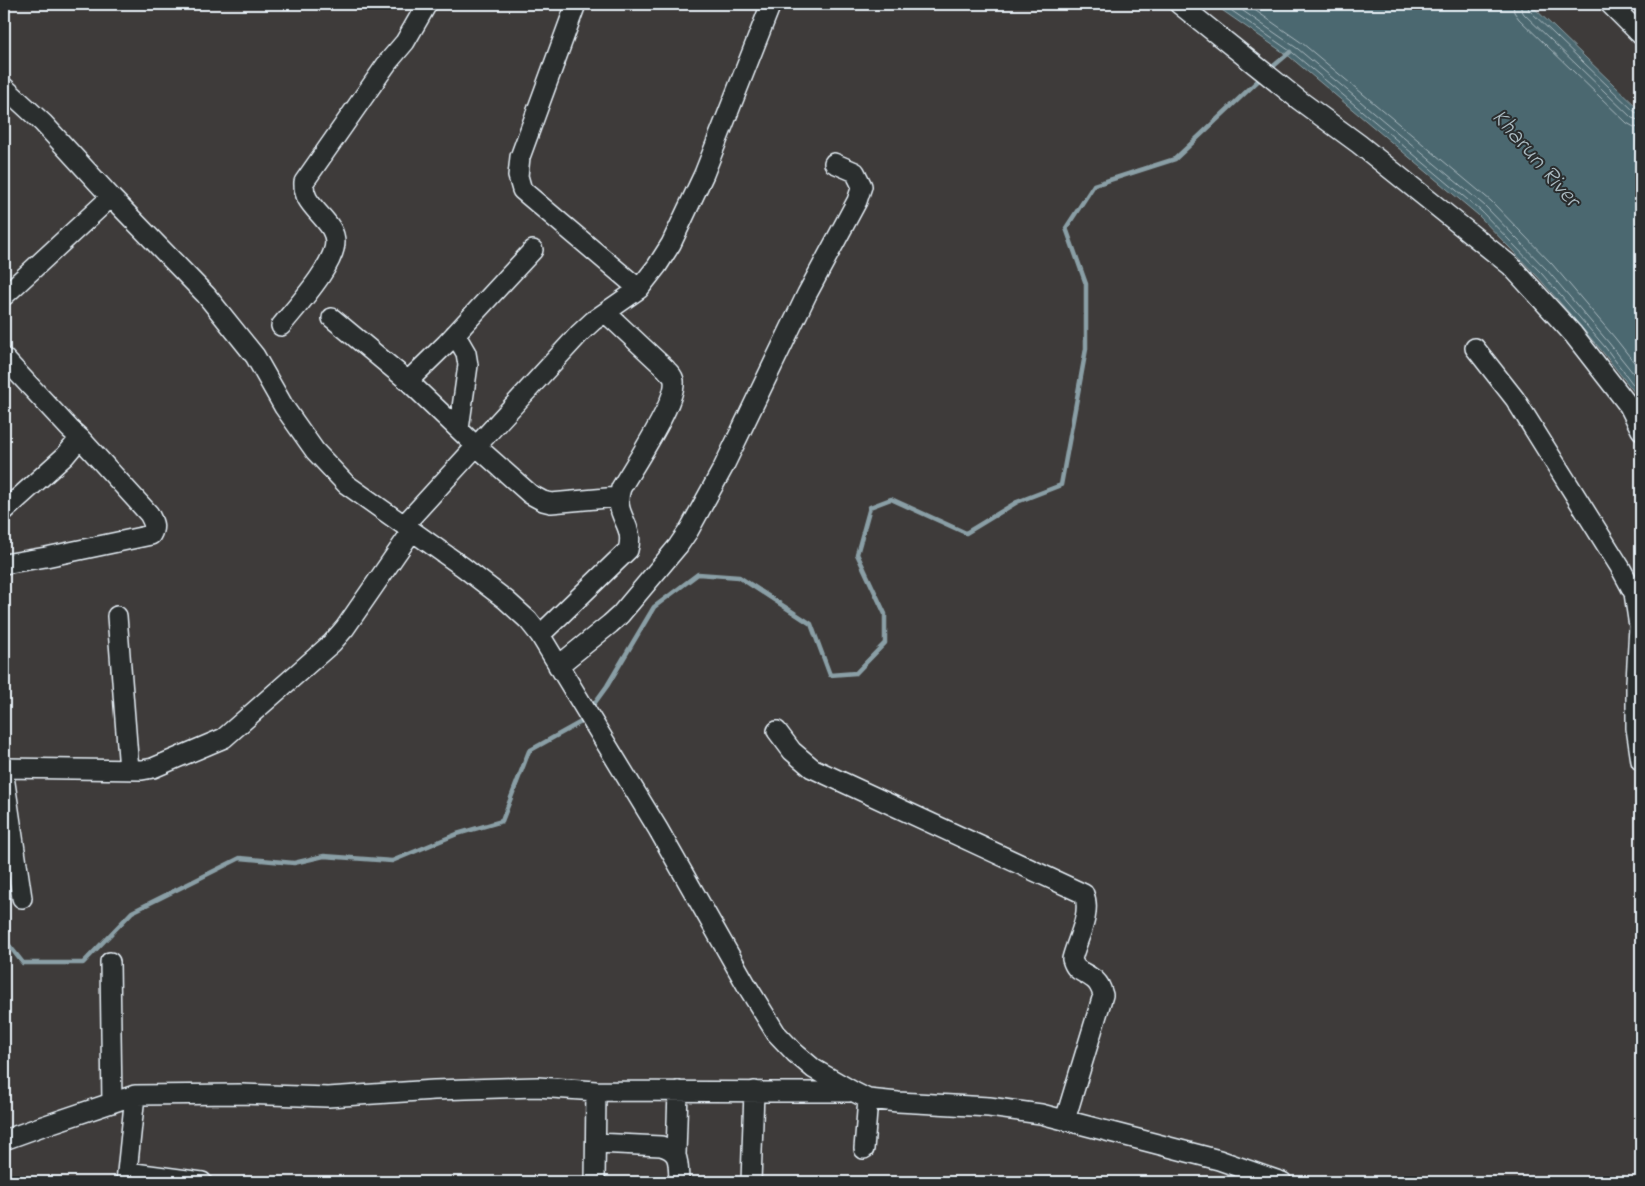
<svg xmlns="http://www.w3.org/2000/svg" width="1645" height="1186" viewBox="0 0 1645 1186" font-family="'Indie Flower',sans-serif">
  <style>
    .water { fill: #4c686f; stroke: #8a9fa6 }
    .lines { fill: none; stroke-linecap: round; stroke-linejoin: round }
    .shore { stroke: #aabac1; stroke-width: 1 }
    .stream { stroke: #8a9fa6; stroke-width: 4.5 }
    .minor-casing { stroke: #e8f1f8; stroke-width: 22 }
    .minor { stroke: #2a2d2e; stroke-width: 19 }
    .labels { text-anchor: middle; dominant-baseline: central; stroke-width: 4; stroke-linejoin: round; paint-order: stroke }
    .water-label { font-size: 24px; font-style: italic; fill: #aabac1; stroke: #2a2d2e }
  </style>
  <rect width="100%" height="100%" fill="#3e3b3a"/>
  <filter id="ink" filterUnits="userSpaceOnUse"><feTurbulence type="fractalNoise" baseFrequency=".02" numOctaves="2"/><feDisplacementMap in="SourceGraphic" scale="10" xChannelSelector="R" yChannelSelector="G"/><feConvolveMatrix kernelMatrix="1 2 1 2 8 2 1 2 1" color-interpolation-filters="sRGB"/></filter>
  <g filter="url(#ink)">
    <path class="water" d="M 1213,4 L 1530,4 L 1641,111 L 1641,405 L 1635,393 L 1601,350 L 1538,277 L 1478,215 L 1290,57 Z"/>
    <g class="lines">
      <path class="shore" d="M 1222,4 L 1293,53 L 1481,211 L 1542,274 L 1605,347 L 1641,395
        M 1233,4 L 1298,49 L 1485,206 L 1547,270 L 1609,343 L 1641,383
        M 1246,4 L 1302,43 L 1491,201 L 1552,264 L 1615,338 L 1641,371
        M 1513,4 L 1514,12 L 1519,19 L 1627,123 L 1634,127 L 1641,128
        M 1521,4 L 1521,9 L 1524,14 L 1632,118 L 1641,121
        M 1527,4 L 1529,10 L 1636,113 L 1641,114"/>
      <path class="stream" d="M 1269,70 L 1290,52
        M 591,708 L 607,686 L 654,607 L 698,574 L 739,577 L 811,624 L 830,675 L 856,673 L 885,643 L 885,614 L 857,554 L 870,507 L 891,499 L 966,533 L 1017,502 L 1061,485 L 1086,349 L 1086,284 L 1066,228 L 1094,185 L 1175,159 L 1262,77
        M 4,939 L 23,963 L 83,963 L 132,912 L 240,858 L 294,863 L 324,856 L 392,861 L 457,834 L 502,821 L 529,751 L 581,722 L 585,717"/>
      <defs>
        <path id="minor" d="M 576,4 L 520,157 L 518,176 L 522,190 L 639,289
          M 1179,4 L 1299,100 L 1359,144 L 1511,266 L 1573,334 L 1629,406 L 1641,430
          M 1610,4 L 1641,35
          M 4,87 L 43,123 L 111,197 L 206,295 L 255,356 L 284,407 L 315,451 L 346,484 L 463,567 L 506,600 L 528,620 L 540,635 L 658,829 L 747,986 L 776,1033 L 795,1053 L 814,1069 L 854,1092 L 868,1099 L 898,1102 L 989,1107 L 1041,1114 L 1219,1160 L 1282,1182
          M 4,296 L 111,197
          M 332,318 L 408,381 L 476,446 L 530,494 L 543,501 L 551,503 L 618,497
          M 281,326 C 296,307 335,265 335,242 C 335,232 329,225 323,218 C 313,206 303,199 304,182 L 388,62 L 405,42 L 427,4
          M 455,334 L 466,353 L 468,365 L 459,429
          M 1475,348 L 1515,399 L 1620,567 L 1634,593 L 1639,626 L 1636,682 L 1636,728 L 1641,761
          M 4,358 L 70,429 L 80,438 L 65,456 L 4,511
          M 408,381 L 446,344 L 533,250
          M 404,525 L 580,333 L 593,321 L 639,289 L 657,266 L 671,244 L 704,174 L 771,4
          M 4,564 L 46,557 L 151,535 C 156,526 153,522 149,514 L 80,438
          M 117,616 L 129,770
          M 540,635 L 628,550 C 636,523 612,517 621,488 C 633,467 677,402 674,381 C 674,376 669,373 666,369 L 606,313
          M 558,666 L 610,624 L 620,615 L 678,546 L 689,530 L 723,468 L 807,294 L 857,201 L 862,186 L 855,172 L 834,163
          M 777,731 L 792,751 L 812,768 L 1084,894 C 1092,914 1077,939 1072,959 C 1076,973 1082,970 1092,978 C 1099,982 1101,988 1103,995 L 1065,1120
          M 4,768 L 142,770 L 153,768 L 224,738 L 332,643 L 345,628 L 412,531
          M 4,776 L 22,898
          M 110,962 L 112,1103
          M 4,1140 L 40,1127 L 135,1095 L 241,1094 L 328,1097 L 434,1090 L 537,1087 L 596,1091 L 849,1092
          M 596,1143 L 661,1146 C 681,1151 678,1164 679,1182
          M 864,1149 L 868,1099
          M 676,1154 L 678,1091
          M 127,1172 L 202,1182
          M 126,1182 L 135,1095
          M 595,1182 L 596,1091
          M 751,1182 L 754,1091"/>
      </defs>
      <use href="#minor" class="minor-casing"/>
      <use href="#minor" class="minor"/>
    </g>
  </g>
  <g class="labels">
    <g class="water-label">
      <text transform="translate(1535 159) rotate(49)">Kharun River</text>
    </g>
  </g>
  <rect width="1645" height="1186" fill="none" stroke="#2a2d2e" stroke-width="20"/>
  <rect x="10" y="10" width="1625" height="1166" fill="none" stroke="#e8f1f8" stroke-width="2" filter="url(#ink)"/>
</svg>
